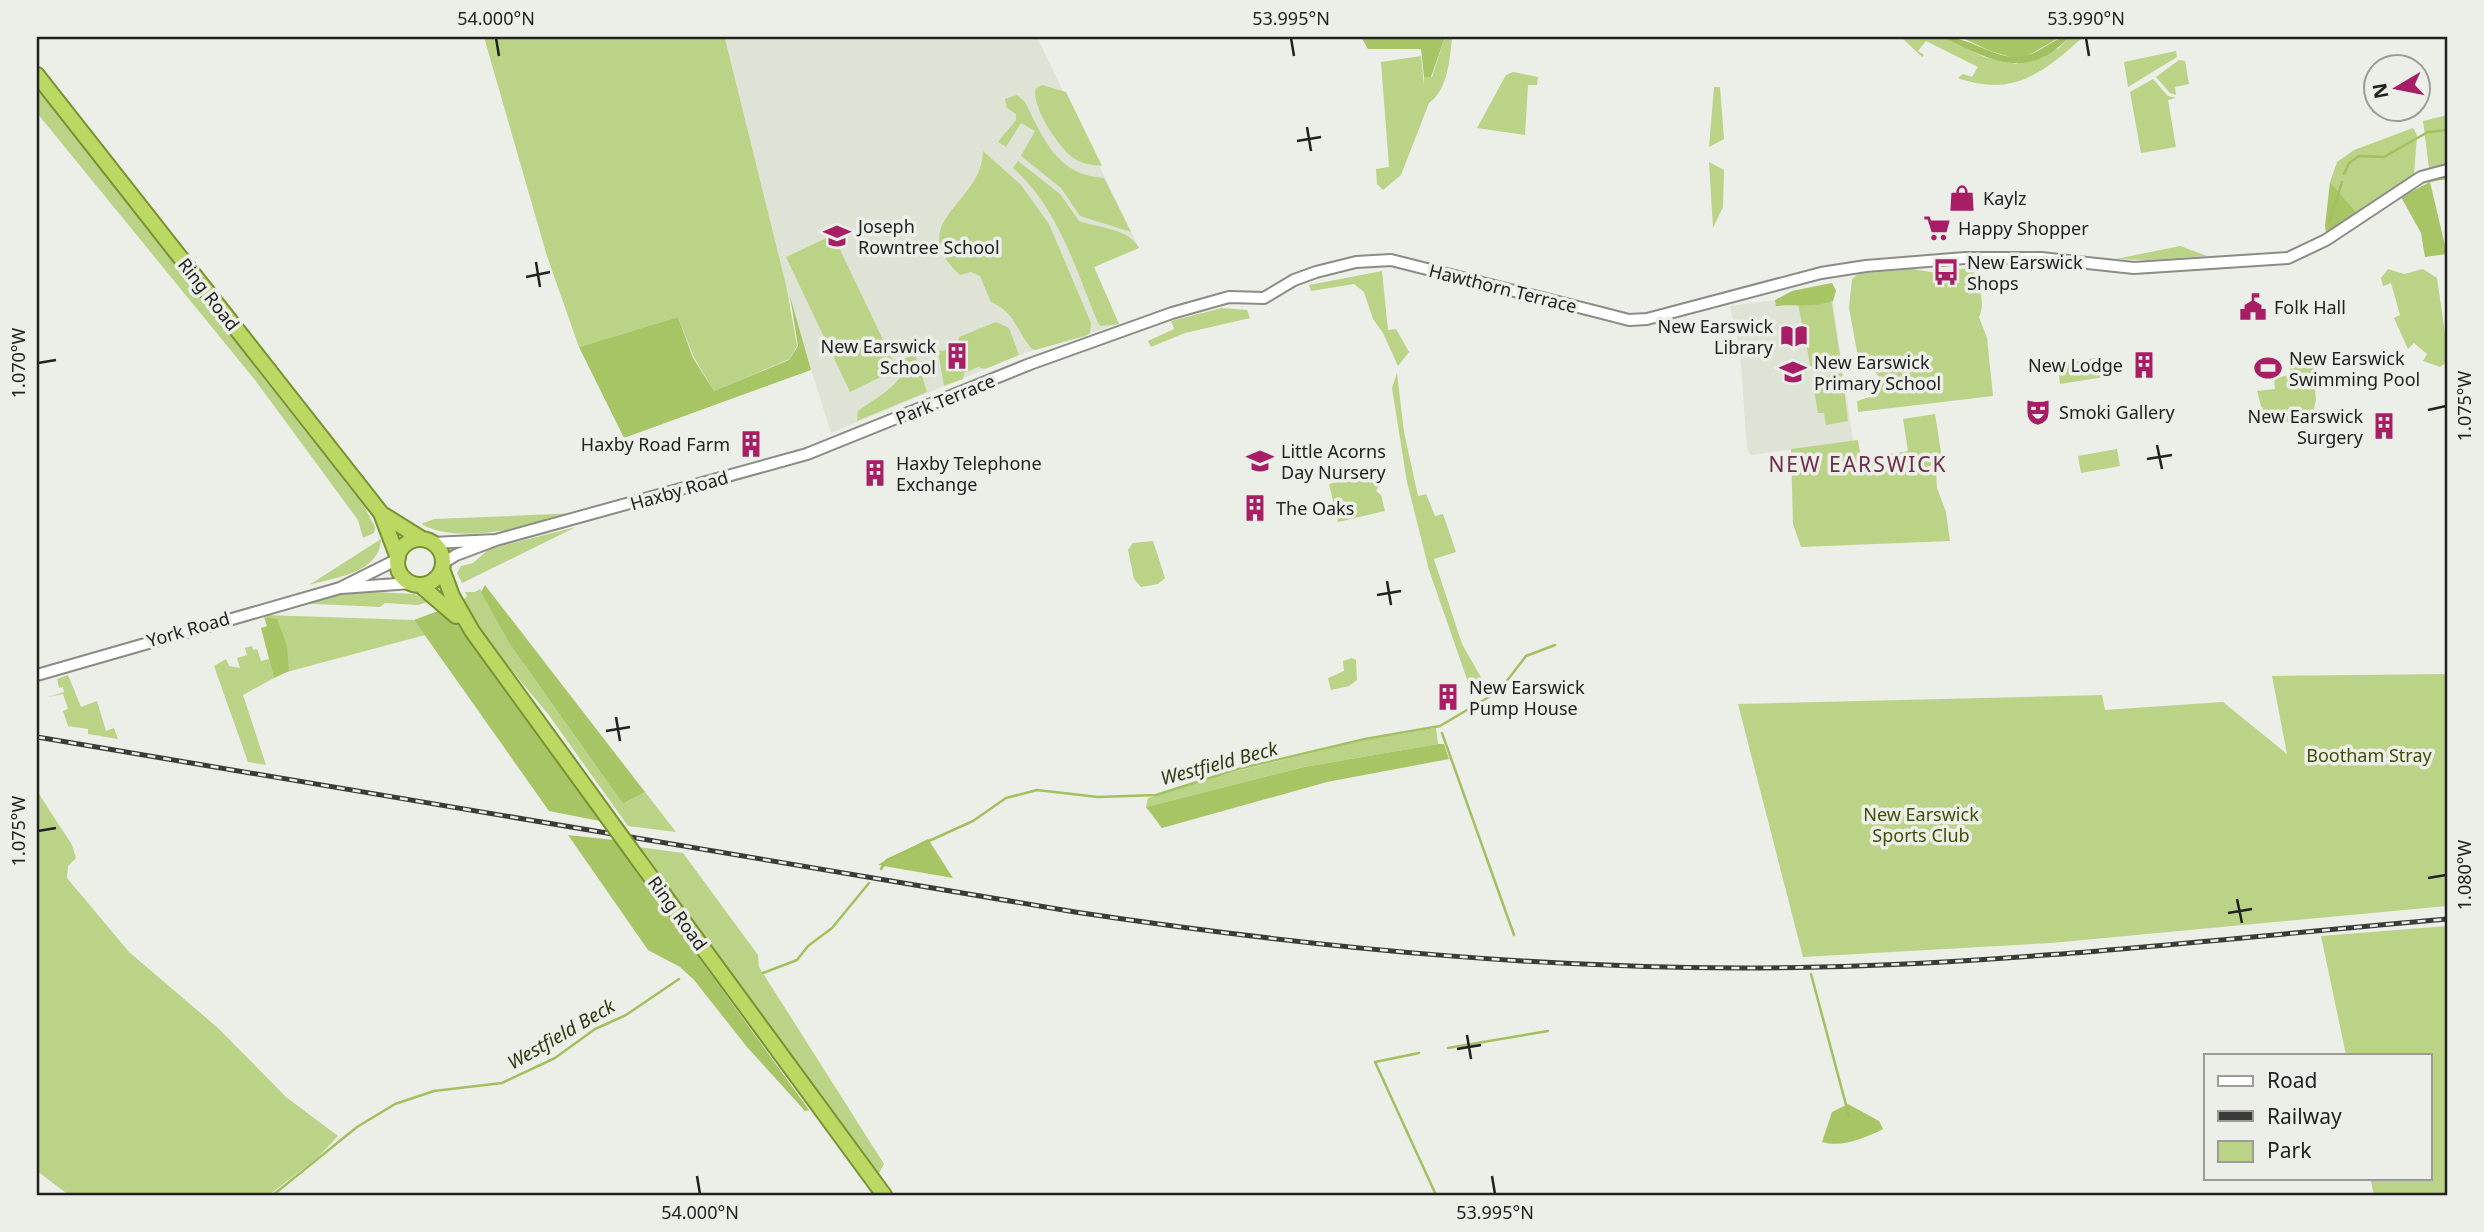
<svg xmlns="http://www.w3.org/2000/svg" width="2484" height="1232" viewBox="0 0 2484 1232" font-family="'Noto Sans',sans-serif">
  <style>
    .built { fill: #dee3d5 }
    .green { fill: #bad387 }
    .forest { fill: #a8c566 }
    .water { fill: #a3c061 }
    .lines { fill: none; stroke-linecap: round; stroke-linejoin: round }
    .stream { stroke: #a3c061; stroke-width: 2.5 }
    .tertiary-casing { stroke: #8a8c86; stroke-width: 14 }
    .trunk-casing { stroke: #799231; stroke-width: 18 }
    .tertiary { stroke: #fff; stroke-width: 10 }
    .trunk { stroke: #bad862; stroke-width: 14 }
    .rail-casing { stroke: #3a3b39; stroke-width: 5 }
    .rail { stroke: #eceee8; stroke-width: 2.5; stroke-dasharray: 8; stroke-linecap: butt }
    .trunk-bridge-casing { stroke: #799231; stroke-width: 18; stroke-linecap: butt }
    .trunk-bridge { stroke: #bad862; stroke-width: 14 }
    .ticks { fill: none; stroke: #212220; stroke-width: 2.5 }
    .labels { text-anchor: middle; dominant-baseline: central; stroke-width: 7; stroke-linejoin: round; paint-order: stroke }
    .poi-label { font-size: 18px; fill: #212220; stroke: #eceee8; text-anchor: start }
    .street-label { font-size: 18px; fill: #212220; stroke: #eceee8 }
    .park-label { font-size: 18px; fill: #3e4e06; stroke: #eceee8 }
    .water-label { font-size: 19px; font-style: italic; fill: #2f3a12; stroke: #eceee8 }
    .quarter-label { font-size: 21px; letter-spacing: 2px; fill: #6f2c49; stroke: #eceee8 }
    .neatline { fill: none; stroke: #212220; stroke-width: 2.5 }
    .ticks-label { font-size: 18px; text-anchor: middle; fill: #212220 }
  </style>
  <rect width="100%" height="100%" fill="#eceee8"/>
  <path class="built" d="M 484,37 L 1037,37 L 1139,248 L 1094,267 L 1119,324 L 1019,355 L 831,433 L 788,295 L 797,346 L 790,360 L 714,392 L 693,356 L 678,317 L 579,347 L 547,256 Z
    M 1832,283 L 1836,291 L 1833,301 L 1853,441 L 1751,455 L 1747,450 L 1740,351 L 1730,306 L 1775,300 L 1792,291 Z"/>
  <path class="green" d="M 484,37 L 725,39 L 786,285 L 797,346 L 789,359 L 714,391 L 694,357 L 678,317 L 579,347 L 547,256 Z
    M 1445,37 L 1452,37 C 1450,57 1448,90 1429,103 L 1401,175 L 1383,190 L 1377,184 L 1376,169 L 1389,167 L 1381,62 L 1421,56 L 1424,85 L 1424,77 L 1432,77 Z
    M 1901,37 L 1943,37 L 1984,57 L 2016,64 L 2059,48 L 2069,37 L 2083,37 C 2042,74 2012,97 1958,78 L 1963,74 L 1972,77 L 1978,67 L 1926,41 L 1918,51 L 1924,55 L 1922,57 Z
    M 2176,51 L 2177,57 L 2128,87 L 2124,62 Z
    M 2179,60 L 2185,61 L 2189,84 L 2175,87 L 2176,95 L 2170,93 L 2156,77 Z
    M 1513,72 L 1538,77 L 1537,85 L 1528,85 L 1525,135 L 1477,128 L 1506,75 Z
    M 2153,79 L 2168,96 L 2176,98 L 2168,100 L 2176,147 L 2141,153 L 2130,92 Z
    M 1042,85 L 1066,92 L 1102,166 C 1092,165 1083,164 1075,159 C 1060,150 1030,105 1036,88 Z
    M 1714,87 L 1720,87 L 1724,139 L 1709,147 Z
    M 37,88 L 364,506 L 375,527 L 374,533 L 363,538 L 358,520 L 255,380 L 37,113 Z
    M 1017,95 L 1025,102 C 1044,140 1057,175 1104,178 L 1131,232 L 1080,216 L 1061,188 L 1021,156 L 1035,131 L 1021,123 L 1006,147 L 998,142 L 1016,120 L 1016,114 L 1007,108 L 1005,99 Z
    M 2447,115 L 2447,164 L 2429,168 L 2423,121 Z
    M 2413,128 L 2417,135 L 2414,175 L 2357,213 L 2330,182 L 2337,162 L 2354,150 Z
    M 983,151 L 1021,185 L 1049,224 L 1091,323 L 1090,333 L 1085,336 L 1035,350 L 1031,348 C 1016,330 1015,312 991,302 L 980,276 L 971,272 L 960,275 C 902,221 983,204 983,151 Z
    M 1018,161 L 1060,194 L 1079,221 C 1098,228 1129,228 1139,248 L 1094,267 L 1119,324 L 1101,326 L 1098,323 C 1076,270 1058,207 1013,168 Z
    M 1709,162 L 1724,170 L 1723,207 L 1713,228 Z
    M 833,235 L 897,369 L 850,392 L 786,257 Z
    M 2180,246 L 2207,256 L 2148,260 L 2116,259 Z
    M 1971,268 C 1979,281 1986,303 1979,317 L 1987,338 L 1993,396 L 1858,412 L 1857,401 L 1876,395 L 1882,384 C 1879,370 1865,368 1858,357 L 1849,308 L 1852,279 L 1858,274 L 1912,269 L 1950,275 L 1951,270 Z
    M 2388,269 L 2404,274 L 2423,269 L 2437,278 L 2446,340 L 2446,363 L 2440,367 L 2423,361 L 2427,354 L 2414,343 L 2408,349 L 2394,318 L 2400,315 L 2391,283 L 2383,286 L 2381,278 Z
    M 1382,271 L 1388,330 L 1396,329 L 1409,352 L 1398,366 L 1383,333 L 1373,319 L 1364,292 L 1354,284 L 1311,291 L 1309,285 Z
    M 1831,298 L 1841,363 L 1811,369 L 1798,304 Z
    M 1222,308 L 1247,310 L 1250,318 L 1185,333 L 1151,347 L 1148,341 L 1174,329 L 1171,321 Z
    M 996,322 L 1009,328 L 1019,355 L 985,369 L 978,367 L 964,373 L 963,379 L 944,386 L 938,351 L 948,350 L 954,364 L 965,359 L 958,344 L 959,337 Z
    M 915,354 L 927,392 L 857,421 L 858,411 C 876,397 908,383 905,358 Z
    M 2312,356 L 2316,400 L 2313,413 L 2293,421 L 2266,425 L 2257,391 L 2275,389 L 2274,379 L 2291,374 L 2289,359 Z
    M 2100,357 L 2104,377 L 2060,384 L 2058,365 Z
    M 1397,373 L 1404,432 L 1418,496 L 1426,494 L 1435,516 L 1443,514 L 1456,552 L 1434,559 L 1462,644 L 1482,679 L 1469,685 L 1429,570 L 1407,482 L 1392,388 Z
    M 1842,373 L 1848,421 L 1826,425 L 1824,413 L 1818,413 L 1812,379 Z
    M 1935,414 L 1941,452 L 1936,471 L 1937,488 L 1946,512 L 1950,541 L 1801,547 L 1793,524 L 1791,449 L 1858,440 L 1861,459 L 1908,451 L 1903,419 Z
    M 2117,449 L 2120,466 L 2081,473 L 2078,456 Z
    M 1376,473 L 1379,486 L 1376,491 L 1381,495 L 1385,511 L 1338,522 L 1329,484 Z
    M 580,513 C 536,523 463,547 421,524 L 434,519 Z
    M 576,527 L 462,583 L 457,573 L 461,566 L 473,563 L 489,549 Z
    M 381,539 C 380,573 336,577 309,585 Z
    M 1153,541 L 1165,578 L 1158,584 L 1141,587 L 1134,579 L 1128,550 L 1133,543 Z
    M 480,589 L 509,643 L 623,804 L 645,792 L 676,832 L 628,826 L 548,714 L 494,649 L 462,601 L 467,596 L 465,592 L 475,592 Z
    M 351,591 L 415,594 L 427,602 L 418,605 L 385,603 L 380,607 L 295,603 Z
    M 266,615 L 414,620 L 425,635 L 283,673 Z
    M 252,646 L 253,650 L 257,649 L 261,661 L 269,659 L 274,678 L 243,695 L 266,765 L 248,762 L 214,666 L 226,659 L 229,666 L 240,668 L 237,658 L 247,655 L 245,648 Z
    M 1352,658 L 1356,660 L 1357,680 L 1349,686 L 1331,690 L 1328,678 L 1344,671 L 1343,661 Z
    M 2447,674 L 2447,906 L 2051,943 L 1803,957 L 1738,704 L 2102,695 L 2105,710 L 2223,702 L 2287,754 L 2272,676 Z
    M 68,675 L 81,707 L 97,701 L 106,731 L 114,728 L 118,739 L 88,734 L 88,729 L 68,726 L 63,711 L 68,709 L 63,694 L 48,697 L 64,692 L 63,687 L 59,688 L 57,679 Z
    M 1436,728 L 1438,744 L 1304,767 L 1146,807 L 1148,798 L 1237,771 L 1365,740 Z
    M 37,791 L 72,845 L 76,858 L 68,866 L 67,878 L 129,952 L 218,1028 L 286,1097 L 338,1136 L 318,1157 L 269,1195 L 69,1195 L 37,1171 Z
    M 638,847 L 683,853 L 758,955 L 759,967 L 884,1164 L 878,1175 Z
    M 2447,926 L 2447,1195 L 2374,1195 L 2370,1178 L 2430,1178 L 2430,1055 L 2346,1055 L 2321,936 Z"/>
  <path class="forest" d="M 1361,37 L 1445,37 L 1431,77 L 1424,77 L 1421,49 L 1368,49 Z
    M 1961,37 L 2060,37 L 2021,60 L 1990,51 Z
    M 2447,174 L 2447,179 L 2430,182 L 2447,254 L 2425,257 L 2421,233 L 2401,197 L 2430,182 L 2430,178 Z
    M 2330,182 L 2357,213 L 2326,233 L 2325,226 Z
    M 1832,283 L 1836,291 L 1833,301 C 1813,308 1797,304 1776,306 L 1775,300 L 1792,291 Z
    M 790,296 L 811,370 L 624,438 L 579,347 L 678,317 L 693,358 L 714,391 L 789,360 L 798,346 Z
    M 485,585 L 488,589 L 645,792 L 623,804 L 509,643 L 481,592 Z
    M 438,611 L 455,621 L 600,821 L 549,811 L 414,620 Z
    M 264,617 L 277,619 L 287,646 L 289,671 L 274,678 L 261,628 L 267,626 Z
    M 1438,744 L 1444,744 L 1449,759 L 1327,782 L 1162,828 L 1146,807 L 1304,767 Z
    M 568,835 L 614,840 L 809,1110 L 805,1111 L 747,1047 L 694,980 L 680,967 L 648,950 Z
    M 928,839 L 953,878 L 878,865 L 884,861 Z
    M 1848,1104 L 1879,1121 L 1883,1129 C 1865,1138 1842,1148 1822,1142 L 1832,1112 Z"/>
  <path class="water" d="M 1943,37 C 1971,37 1992,58 2019,57 C 2039,56 2052,37 2069,37 C 2028,82 1989,60 1943,37 Z"/>
  <g class="lines">
    <path class="stream" d="M 2344,174 L 2349,163 L 2359,156 L 2384,157 L 2428,132 L 2447,130
      M 2329,222 L 2342,182
      M 1442,733 L 1514,935
      M 881,869 L 887,860 L 973,821 L 1006,798 L 1037,790 L 1098,797 L 1156,795 L 1238,769 L 1365,739 L 1440,726 L 1499,691 L 1526,656 L 1555,645
      M 763,973 L 797,960 L 808,946 L 832,928 L 869,883
      M 1811,974 L 1849,1116
      M 1448,1048 L 1548,1031
      M 1419,1053 L 1375,1062 L 1436,1195
      M 273,1195 L 357,1127 L 395,1104 L 434,1091 L 502,1083 L 555,1058 L 595,1029 L 626,1015 L 679,979"/>
    <defs>
      <path id="tertiary" d="M 432,543 L 496,540
        M 443,563 L 456,555 L 496,540 L 807,454 L 1030,364 L 1172,313 L 1229,297 L 1264,298 L 1294,280 L 1316,272 L 1356,262 L 1391,260 L 1602,313 L 1629,320 L 1647,319 L 1821,273 L 1866,266 L 1965,258 L 2041,258 L 2134,268 L 2288,258 L 2326,240 L 2421,177 L 2447,170
        M 341,588 L 411,583
        M 37,675 L 340,588 L 398,559"/>
      <path id="trunk" d="M 37,75 L 381,513 L 398,558
        M 382,514 L 422,539
        M397 562a23 23 0 1 1 46 0a23 23 0 1 1-46 0Z
        M 442,569 L 452,596 L 472,631 L 592,796
        M 420,585 L 456,616
        M 637,858 L 884,1195"/>
    </defs>
    <use href="#tertiary" class="tertiary-casing"/>
    <use href="#trunk" class="trunk-casing"/>
    <use href="#tertiary" class="tertiary"/>
    <use href="#trunk" class="trunk"/>
    <defs>
      <path id="rail" d="M 37,737 L 1075,912 C 1322,949 1570,973 1819,967 C 2029,962 2238,937 2447,919"/>
    </defs>
    <use href="#rail" class="rail-casing"/>
    <use href="#rail" class="rail"/>
    <defs>
      <path id="trunk-bridge" d="M 592,796 L 637,858"/>
    </defs>
    <use href="#trunk-bridge" class="trunk-bridge-casing"/>
    <use href="#trunk-bridge" class="trunk-bridge"/>
  </g>
  <path class="ticks" d="M 496,38 L 499,56M 1291,38 L 1294,56M 2086,38 L 2089,56M 1307,127 L 1311,151M 1297,141 L 1321,137M 536,262 L 540,287M 526,277 L 550,272M 38,363 L 56,360M 2428,410 L 2446,406M 2157,445 L 2162,469M 2147,459 L 2172,455M 1387,581 L 1391,605M 1377,595 L 1401,591M 616,717 L 620,741M 606,731 L 630,727M 38,831 L 56,828M 2428,878 L 2446,875M 2237,899 L 2242,923M 2228,913 L 2252,909M 1467,1035 L 1471,1059M 1457,1049 L 1481,1045M 697,1176 L 700,1194M 1492,1176 L 1495,1194"/>
  <defs>
    <symbol id="shop-bare" viewBox="-9 -9 18 18"><path d="M-5-2.5h2.3a2.7 3.5 0 0 1 5.4 0H5L5.5 6h-11ZM-1.5-2.5h3a1.5 2.3 0 0 0-3 0Z" fill="#a71e65" stroke="#eceee8" stroke-width="2.5" paint-order="stroke"/></symbol>
    <symbol id="supermarket-bare" viewBox="-9 -9 18 18"><path d="M-6-5.5h2.5l.6 2H6L4.5 2H-2.5L-4.4-4H-6ZM-1.5 3.2a1.3 1.3 0 1 0 .1 0ZM3 3.2a1.3 1.3 0 1 0 .1 0Z" fill="#a71e65" stroke="#eceee8" stroke-width="2.5" paint-order="stroke"/></symbol>
    <symbol id="school-bare" viewBox="-9 -9 18 18"><path d="M0-5L7-2L0 1L-7-2ZM-4 1L0 2.5L4 1V4Q0 6-4 4Z" fill="#a71e65" stroke="#eceee8" stroke-width="2.5" paint-order="stroke"/></symbol>
    <symbol id="bus-bare" viewBox="-9 -9 18 18"><path d="M-5-6H5V4H4V6H2V4H-2V6H-4V4H-5ZM-3.5-4V0h7V-4ZM-3.5 1.2v1.5H-2V1.2ZM2 1.2v1.5H3.5V1.2Z" fill="#a71e65" stroke="#eceee8" stroke-width="2.5" paint-order="stroke"/></symbol>
    <symbol id="civic-bare" viewBox="-9 -9 18 18"><path d="M-.6-6.5H3V-4.5H.6V-3L4-1V1h2V6H-6V1h2V-1L-.6-3ZM-1.2 2.5V6h2.4V2.5Z" fill="#a71e65" stroke="#eceee8" stroke-width="2.5" paint-order="stroke"/></symbol>
    <symbol id="library-bare" viewBox="-9 -9 18 18"><path d="M-6-4Q-3-5.5-.7-3.5V5Q-3 3-6 4ZM6-4Q3-5.5 .7-3.5V5Q3 3 6 4Z" fill="#a71e65" stroke="#eceee8" stroke-width="2.5" paint-order="stroke"/></symbol>
    <symbol id="building-bare" viewBox="-9 -9 18 18"><path d="M-4-6H4V6H1V3H-1V6H-4ZM-2.5-4.3h1.7v1.8h-1.7ZM.8-4.3h1.7v1.8H.8ZM-2.5-1h1.7V.8h-1.7ZM.8-1h1.7V.8H.8Z" fill="#a71e65" stroke="#eceee8" stroke-width="2.5" paint-order="stroke"/></symbol>
    <symbol id="stadium-bare" viewBox="-9 -9 18 18"><path d="M0-5a6.5 5 0 1 0 0 10a6.5 5 0 1 0 0-10ZM-3.5-1.8h7v3.6h-7Z" fill="#a71e65" stroke="#eceee8" stroke-width="2.5" paint-order="stroke"/></symbol>
    <symbol id="theatre-bare" viewBox="-9 -9 18 18"><path d="M-5-5.5Q0-4 5-5.5V0Q5 5 0 6Q-5 5-5 0ZM-3.3-2.5H-1v1.5H-3.3ZM1-2.5H3.3v1.5H1ZM-2.8 1Q0 5.5 2.8 1Z" fill="#a71e65" stroke="#eceee8" stroke-width="2.5" paint-order="stroke"/></symbol>
  </defs>
  <g fill-rule="evenodd">
    <use href="#shop-bare" x="1943" y="179" width="38" height="38"/>
    <use href="#supermarket-bare" x="1918" y="209" width="38" height="38"/>
    <use href="#school-bare" x="818" y="217" width="38" height="38"/>
    <use href="#bus-bare" x="1927" y="253" width="38" height="38"/>
    <use href="#civic-bare" x="2234" y="288" width="38" height="38"/>
    <use href="#library-bare" x="1775" y="317" width="38" height="38"/>
    <use href="#building-bare" x="938" y="337" width="38" height="38"/>
    <use href="#building-bare" x="2125" y="346" width="38" height="38"/>
    <use href="#stadium-bare" x="2249" y="349" width="38" height="38"/>
    <use href="#school-bare" x="1774" y="353" width="38" height="38"/>
    <use href="#theatre-bare" x="2019" y="393" width="38" height="38"/>
    <use href="#building-bare" x="2365" y="407" width="38" height="38"/>
    <use href="#building-bare" x="732" y="425" width="38" height="38"/>
    <use href="#school-bare" x="1241" y="442" width="38" height="38"/>
    <use href="#building-bare" x="856" y="454" width="38" height="38"/>
    <use href="#building-bare" x="1236" y="489" width="38" height="38"/>
    <use href="#building-bare" x="1429" y="678" width="38" height="38"/>
  </g>
  <g class="labels">
    <g class="poi-label">
      <text x="1983" y="198">Kaylz</text>
      <text x="858" y="226">Joseph<tspan x="858" dy="21">Rowntree School</tspan></text>
      <text x="1958" y="228">Happy Shopper</text>
      <text x="1967" y="262">New Earswick<tspan x="1967" dy="21">Shops</tspan></text>
      <text x="2274" y="307">Folk Hall</text>
      <text x="1773" y="326" text-anchor="end">New Earswick<tspan x="1773" dy="21">Library</tspan></text>
      <text x="936" y="346" text-anchor="end">New Earswick<tspan x="936" dy="21">School</tspan></text>
      <text x="2289" y="358">New Earswick<tspan x="2289" dy="21">Swimming Pool</tspan></text>
      <text x="1814" y="362">New Earswick<tspan x="1814" dy="21">Primary School</tspan></text>
      <text x="2123" y="365" text-anchor="end">New Lodge</text>
      <text x="2059" y="412">Smoki Gallery</text>
      <text x="2363" y="416" text-anchor="end">New Earswick<tspan x="2363" dy="21">Surgery</tspan></text>
      <text x="730" y="444" text-anchor="end">Haxby Road Farm</text>
      <text x="1281" y="451">Little Acorns<tspan x="1281" dy="21">Day Nursery</tspan></text>
      <text x="896" y="463">Haxby Telephone<tspan x="896" dy="21">Exchange</tspan></text>
      <text x="1276" y="508">The Oaks</text>
      <text x="1469" y="687">New Earswick<tspan x="1469" dy="21">Pump House</tspan></text>
    </g>
    <g class="street-label">
      <text transform="translate(1503 288) rotate(14)">Hawthorn Terrace</text>
      <text transform="translate(209 294) rotate(52)">Ring Road</text>
      <text transform="translate(945 399) rotate(-22)">Park Terrace</text>
      <text transform="translate(679 490) rotate(-16)">Haxby Road</text>
      <text transform="translate(188 629) rotate(-16)">York Road</text>
      <text transform="translate(678 913) rotate(54)">Ring Road</text>
    </g>
    <g class="park-label">
      <text x="2369" y="755">Bootham Stray</text>
      <text x="1921" y="814">New Earswick<tspan x="1921" dy="21">Sports Club</tspan></text>
    </g>
    <g class="water-label">
      <text transform="translate(1219 763) rotate(-15)">Westfield Beck</text>
      <text transform="translate(561 1034) rotate(-30)">Westfield Beck</text>
    </g>
    <g class="quarter-label">
      <text x="1858" y="464">NEW EARSWICK</text>
    </g>
  </g>
  <rect width="2484" height="1232" fill="none" stroke="#eceee8" stroke-width="77"/>
  <rect x="2204" y="1054" width="228" height="126" fill="#eceee8" stroke="#9b9c98" stroke-width="2"/>
  <rect x="2218" y="1076" width="35" height="10" fill="#ffffff" stroke="#9b9c98" stroke-width="2"/>
  <text x="2267" y="1088" font-size="21" fill="#212220">Road</text>
  <rect x="2218" y="1111" width="35" height="10" fill="#3a3b39" stroke="#9b9c98" stroke-width="2"/>
  <text x="2267" y="1124" font-size="21" fill="#212220">Railway</text>
  <rect x="2218" y="1141" width="35" height="21" fill="#bad387" stroke="#9b9c98" stroke-width="2"/>
  <text x="2267" y="1158" font-size="21" fill="#212220">Park</text>
  <g transform="translate(2397 88) rotate(260)"><circle r="33" fill="#eceee8" stroke="#9b9c98" stroke-width="2"/>
  <path d="M0-5L12 26L0 18L-12 26Z" fill="#a71e65"/>
  <text y="-10" font-size="19" font-weight="bold" text-anchor="middle" fill="#212220">N</text>
  </g>
  <rect x="38" y="38" width="2408" height="1156" class="neatline"/>
  <g class="ticks-label">
    <text x="496" y="25">54.000°N</text>
    <text x="1291" y="25">53.995°N</text>
    <text x="2086" y="25">53.990°N</text>
    <text transform="translate(19 363) rotate(-90)" y="6">1.070°W</text>
    <text transform="translate(2465 406) rotate(-90)" y="6">1.075°W</text>
    <text transform="translate(19 831) rotate(-90)" y="6">1.075°W</text>
    <text transform="translate(2465 875) rotate(-90)" y="6">1.080°W</text>
    <text x="700" y="1219">54.000°N</text>
    <text x="1495" y="1219">53.995°N</text>
  </g>
</svg>
